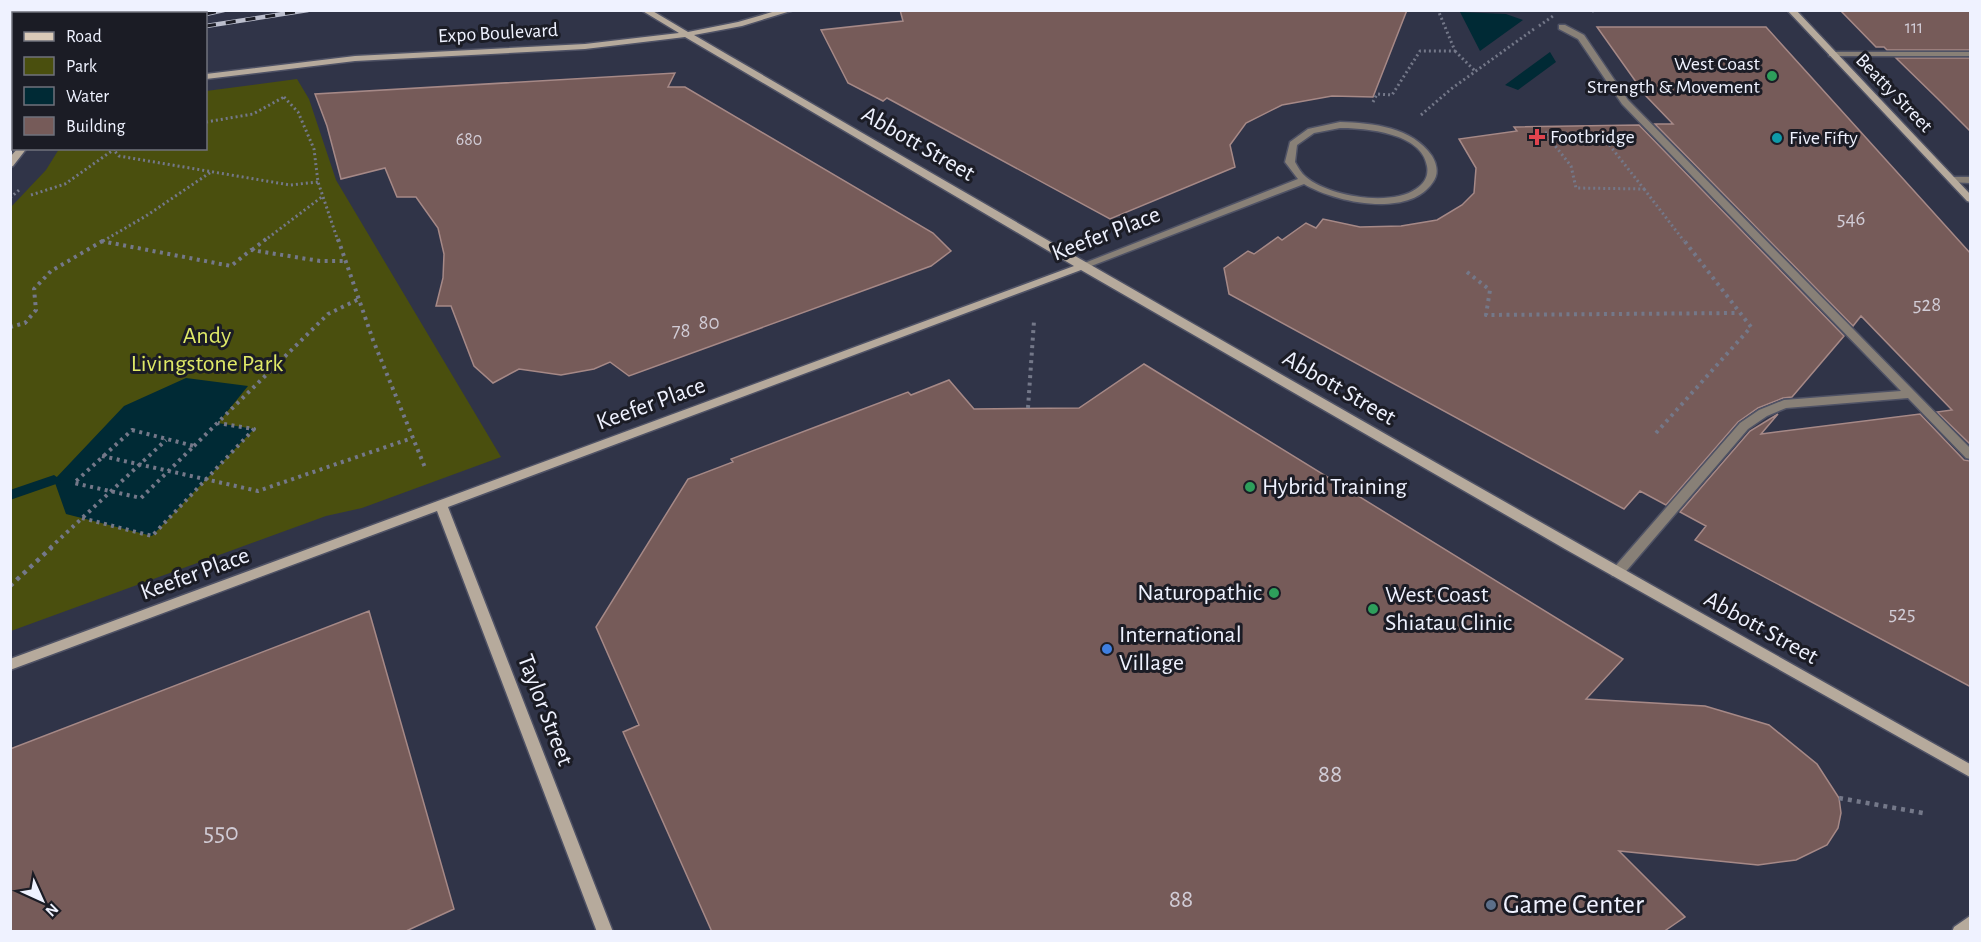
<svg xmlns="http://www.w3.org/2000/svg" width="1981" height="942" viewBox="0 0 1981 942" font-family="'Alegreya Sans',sans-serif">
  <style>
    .green { fill: #4a4f0e }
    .water { fill: #002a35 }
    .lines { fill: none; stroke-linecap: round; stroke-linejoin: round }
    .stream { fill: #002a35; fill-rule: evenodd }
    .building { fill: #765b59; stroke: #a68987; stroke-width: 1.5 }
    .lane-casing { stroke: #4f5265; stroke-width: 3 }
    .street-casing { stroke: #4f5265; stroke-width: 3 }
    .secondary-casing { stroke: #4f5265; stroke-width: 3 }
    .primary-casing { stroke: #4f5265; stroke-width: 3 }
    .path-far2 { stroke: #747889; stroke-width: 3; stroke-dasharray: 2 3; stroke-linecap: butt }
    .path-far1 { stroke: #747889; stroke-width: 4; stroke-dasharray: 3 4.5; stroke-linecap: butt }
    .path { stroke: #747889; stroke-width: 4.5; stroke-dasharray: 4 5; stroke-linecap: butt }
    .lane { fill: #888077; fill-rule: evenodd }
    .street { fill: #888077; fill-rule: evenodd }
    .secondary { fill: #b6aa9c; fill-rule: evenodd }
    .primary { fill: #dacab8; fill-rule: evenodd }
    .rail-casing { stroke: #bbbecd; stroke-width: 4.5 }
    .rail { stroke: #1b1c25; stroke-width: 3; stroke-dasharray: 10; stroke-linecap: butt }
    .path-bridge { stroke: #747889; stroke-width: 3; stroke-dasharray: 2 3; stroke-linecap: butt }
    .leisure-dot { fill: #2e9e5b; stroke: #1b1c25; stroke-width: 2 }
    .health-dot { fill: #e0444e; stroke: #1b1c25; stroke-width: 2 }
    .culture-dot { fill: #0f9aa8; stroke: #1b1c25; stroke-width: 2 }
    .shop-dot { fill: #3f7fe0; stroke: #1b1c25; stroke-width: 2 }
    .service-dot { fill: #5c6f8a; stroke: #1b1c25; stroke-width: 2 }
    .labels { text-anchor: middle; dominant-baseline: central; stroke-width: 6; stroke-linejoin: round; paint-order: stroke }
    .far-number-label { font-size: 18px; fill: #d1ccd6 }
    .far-street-label { font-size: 20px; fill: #eff2ff; stroke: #1b1c25 }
    .far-poi-label { font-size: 20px; fill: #eff2ff; stroke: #1b1c25; text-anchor: start }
    .number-label { font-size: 21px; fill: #d1ccd6 }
    .street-label { font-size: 24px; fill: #eff2ff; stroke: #1b1c25 }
    .park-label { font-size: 24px; fill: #dfe967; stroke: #1b1c25 }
    .poi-label { font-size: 24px; fill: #eff2ff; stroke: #1b1c25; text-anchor: start }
    .near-number-label { font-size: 26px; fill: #d1ccd6 }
    .near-poi-label { font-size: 28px; fill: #eff2ff; stroke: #1b1c25; text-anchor: start }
  </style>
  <rect width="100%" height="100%" fill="#303448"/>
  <path class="green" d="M 297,79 L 309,99 L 336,180 L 501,457 L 362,508 L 326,516 L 11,631 L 11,207 L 46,170 L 59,149 L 206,148 L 206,91 Z"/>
  <path class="water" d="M 1460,12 L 1506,14 L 1523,20 L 1480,51 Z
    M 1550,52 L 1556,62 L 1518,90 L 1505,85 Z
    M 186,378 L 248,386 L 218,423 L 254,429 L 152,536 L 66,514 L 54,480 L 124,406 Z"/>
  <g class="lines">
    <path class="stream" d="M 54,475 L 61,480 L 59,483 L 10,500 L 10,490 Z"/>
  </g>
  <path class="building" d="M 900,10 L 1407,10 L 1373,97 L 1332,96 L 1282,105 L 1246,123 L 1230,145 L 1235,167 L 1110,219 L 887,98 L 883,101 L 848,83 L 821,30 L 903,21 Z
    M 1840,10 L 1971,10 L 1971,50 L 1887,50 L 1884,47 L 1876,47 Z
    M 1597,27 L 1766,27 L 1971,254 L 1971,445 L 1937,412 L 1952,410 L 1861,316 L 1853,326 L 1655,124 L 1673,124 L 1646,96 Z
    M 1896,58 L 1971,58 L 1971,132 L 1938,99 Z
    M 675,73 L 668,87 L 685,87 L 933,233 L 951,251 L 931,266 L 629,376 L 610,362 L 594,369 L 561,375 L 519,369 L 493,383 L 474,366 L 451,306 L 436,306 L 443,278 L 444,254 L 438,228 L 416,197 L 397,197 L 385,168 L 341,179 L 327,126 L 315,94 Z
    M 1639,125 L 1844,336 L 1792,397 L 1783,398 L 1758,408 L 1738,422 L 1666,505 L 1640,491 L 1624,509 L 1229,294 L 1224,268 L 1248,251 L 1254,254 L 1278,237 L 1282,240 L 1306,223 L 1316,228 L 1323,219 L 1360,227 L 1401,226 L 1437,220 L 1462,205 L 1474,193 L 1476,168 L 1459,139 L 1517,131 L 1514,127 Z
    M 1144,364 L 1623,659 L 1586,699 L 1705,706 L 1769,725 L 1817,764 L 1839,798 L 1841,813 L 1838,828 L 1827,845 L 1796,860 L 1758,865 L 1619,851 L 1685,917 L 1663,932 L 712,932 L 623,732 L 639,725 L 596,627 L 688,479 L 733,462 L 731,459 L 826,423 L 908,392 L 911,395 L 949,380 L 974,409 L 1079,408 Z
    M 1778,414 L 1761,434 L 1920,414 L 1964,460 L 1971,461 L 1971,687 L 1695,540 L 1706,526 L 1680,512 L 1750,431 Z
    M 369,611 L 454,909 L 404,932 L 10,932 L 10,749 Z"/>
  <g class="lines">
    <defs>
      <path id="lane" d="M 1559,25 L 1565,25 L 1584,35 L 1628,100 L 1970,448 L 1970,459 L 1966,458 L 1908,398 L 1786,408 L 1767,416 L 1748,429 L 1622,576 L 1612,576 L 1611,573 L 1612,570 L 1740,423 L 1759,410 L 1784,400 L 1901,391 L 1622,104 L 1578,39 L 1559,29 Z
        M 1829,52 L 1970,52 L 1970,56 L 1829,56 Z
        M 1952,177 L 1970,177 L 1970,183 L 1949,182 L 1949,178 Z"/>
      <path id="street" d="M 1340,122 C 1373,123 1412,127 1432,156 C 1437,164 1439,174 1433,182 C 1409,219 1334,202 1304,184 L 1086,268 L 1078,268 L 1077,266 L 1298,179 L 1285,162 L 1290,142 L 1308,129 ZM 1340,128 C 1366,128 1422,133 1427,166 C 1429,176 1424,184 1416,189 C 1390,207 1328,196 1306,177 C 1301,173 1298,167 1295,162 L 1297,145 L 1314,133 Z"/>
      <path id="secondary" d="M 53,10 L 61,10 L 63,14 L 55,14 Z
        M 641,10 L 651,10 L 688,32 L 738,22 L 779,10 L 794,10 L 742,26 L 694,35 C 1117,282 1543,525 1970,764 L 1970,777 L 1565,549 L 1081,270 L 448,507 L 613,932 L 597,932 L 437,511 L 10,670 L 10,659 L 1074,266 L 685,37 L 585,49 L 355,61 L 206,79 L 206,74 L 355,56 L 585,44 L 679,33 Z
        M 1787,10 L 1796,10 L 1970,194 L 1970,202 L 1967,201 Z
        M 10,107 L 14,107 L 14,113 L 10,113 Z
        M 18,148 L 27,148 L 13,166 L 10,167 L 10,157 Z
        M 1970,916 L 1970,932 L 1952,932 L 1954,927 Z"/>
      <path id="primary" d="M 70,10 L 88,10 L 81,14 L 63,14 Z
        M 14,21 L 14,27 L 10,28 L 10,22 Z"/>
    </defs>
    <use href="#lane" class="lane-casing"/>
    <use href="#street" class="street-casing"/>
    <use href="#secondary" class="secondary-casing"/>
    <use href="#primary" class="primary-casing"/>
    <path class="path-far2" d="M 1592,11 L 1603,10
      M 113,14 L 130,10
      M 1455,51 L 1476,72
      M 284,97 L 298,112 L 314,149 L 318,182 L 338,241
      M 1373,102 L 1377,94 L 1392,95 L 1420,51 L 1455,51 L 1438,10
      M 1421,115 L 1451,89 L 1534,29
      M 206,122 L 253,114 L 284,97
      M 1545,133 L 1600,133 L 1644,189 L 1576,188 L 1571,166 Z
      M 112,148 L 119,156 L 290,185 L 318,182
      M 1644,189 L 1684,241
      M 31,195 L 65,184 L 116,148
      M 10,198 L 19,190
      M 103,241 L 146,216 L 211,172
      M 264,241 L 323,196"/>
    <path class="path-far1" d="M 338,239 L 373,340 L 426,470
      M 101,241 L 231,266 L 251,250 L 320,261 L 346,261
      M 252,250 L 266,239
      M 1467,272 L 1490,290 L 1486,315 L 1739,313
      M 10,327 L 25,323 L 36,310 L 34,289 L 51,271 L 106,239
      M 1028,408 L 1034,321
      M 132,430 L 194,446 L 141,498 L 74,483 Z
      M 1656,433 L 1751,327 L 1683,239
      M 194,446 L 328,314 L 359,299
      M 102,456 L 258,491 L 412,438
      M 82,518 L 152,536 L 254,429 L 218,423
      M 50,548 L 166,440"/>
    <path class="path" d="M 10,586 L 52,547
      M 1839,798 L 1923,813"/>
    <use href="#lane" class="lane"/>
    <use href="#street" class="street"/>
    <use href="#secondary" class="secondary"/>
    <use href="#primary" class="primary"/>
    <defs>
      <path id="rail" d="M 206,14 L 224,10
        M 206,26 L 308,10
        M 10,57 L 14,56"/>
    </defs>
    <use href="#rail" class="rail-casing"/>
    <use href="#rail" class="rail"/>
    <path class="path-bridge" d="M 1539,26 L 1553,16"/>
  </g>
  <g class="leisure-dot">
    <circle cx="1772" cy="76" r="6"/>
    <circle cx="1250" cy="487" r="6"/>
    <circle cx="1274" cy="593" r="6"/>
    <circle cx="1373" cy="609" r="6"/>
  </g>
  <path class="health-dot" d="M1534 128h6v6h6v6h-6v6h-6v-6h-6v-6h6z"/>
  <circle class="culture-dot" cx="1777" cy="138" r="6"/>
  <circle class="shop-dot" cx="1107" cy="649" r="6"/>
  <circle class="service-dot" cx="1491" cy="905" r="6"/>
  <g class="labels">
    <g class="far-number-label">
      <text x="1914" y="28">111</text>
      <text x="469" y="140">680</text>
    </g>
    <g class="far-street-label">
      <text transform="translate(498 33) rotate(-3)">Expo Boulevard</text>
      <text transform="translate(1894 93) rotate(46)">Beatty Street</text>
    </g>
    <g class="far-poi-label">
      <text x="1760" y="64" text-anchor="end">West Coast<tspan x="1760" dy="23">Strength &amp; Movement</tspan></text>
      <text x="1550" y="137">Footbridge</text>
      <text x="1789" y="138">Five Fifty</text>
    </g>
    <g class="number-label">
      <text x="1851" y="218">546</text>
      <text x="1927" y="304">528</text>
      <text x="709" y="322">80</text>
      <text x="681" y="330">78</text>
      <text x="1902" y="613">525</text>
    </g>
    <g class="street-label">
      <text transform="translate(918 144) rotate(30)">Abbott Street</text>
      <text transform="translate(1106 234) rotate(-21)">Keefer Place</text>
      <text transform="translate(1339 388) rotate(30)">Abbott Street</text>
      <text transform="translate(651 404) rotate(-20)">Keefer Place</text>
      <text transform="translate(195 574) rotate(-20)">Keefer Place</text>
      <text transform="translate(1761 628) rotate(29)">Abbott Street</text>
      <text transform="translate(545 710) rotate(69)">Taylor Street</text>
    </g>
    <g class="park-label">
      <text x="207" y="336">Andy<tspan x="207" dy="28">Livingstone Park</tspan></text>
    </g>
    <g class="poi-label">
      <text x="1262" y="487">Hybrid Training</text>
      <text x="1262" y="593" text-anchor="end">Naturopathic</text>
      <text x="1385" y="595">West Coast<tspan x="1385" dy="28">Shiatau Clinic</tspan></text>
      <text x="1119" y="635">International<tspan x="1119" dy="28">Village</tspan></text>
    </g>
    <g class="near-number-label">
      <text x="1330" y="774">88</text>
      <text x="221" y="832">550</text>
      <text x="1181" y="899">88</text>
    </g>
    <g class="near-poi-label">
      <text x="1503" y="905">Game Center</text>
    </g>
  </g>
  <rect width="1981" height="942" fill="none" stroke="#eff2ff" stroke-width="24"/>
  <rect x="12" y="12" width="195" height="138" fill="#1b1c25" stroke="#70727c" stroke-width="1.5"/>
  <rect x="24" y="32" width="30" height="9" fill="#dacab8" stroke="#70727c" stroke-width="1.5"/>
  <text x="66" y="42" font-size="18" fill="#eff2ff">Road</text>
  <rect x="24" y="57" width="30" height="18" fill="#4a4f0e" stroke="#70727c" stroke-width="1.5"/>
  <text x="66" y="72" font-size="18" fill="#eff2ff">Park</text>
  <rect x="24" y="87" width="30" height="18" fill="#002a35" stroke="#70727c" stroke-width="1.5"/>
  <text x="66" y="102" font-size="18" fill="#eff2ff">Water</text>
  <rect x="24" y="117" width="30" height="18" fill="#765b59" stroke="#70727c" stroke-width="1.5"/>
  <text x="66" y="132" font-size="18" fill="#eff2ff">Building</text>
  <g transform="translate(42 900) rotate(135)" stroke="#1b1c25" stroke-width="4.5" paint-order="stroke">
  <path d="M0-4.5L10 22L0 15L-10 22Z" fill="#eff2ff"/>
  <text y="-9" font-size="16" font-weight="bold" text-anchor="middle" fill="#eff2ff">N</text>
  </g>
</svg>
